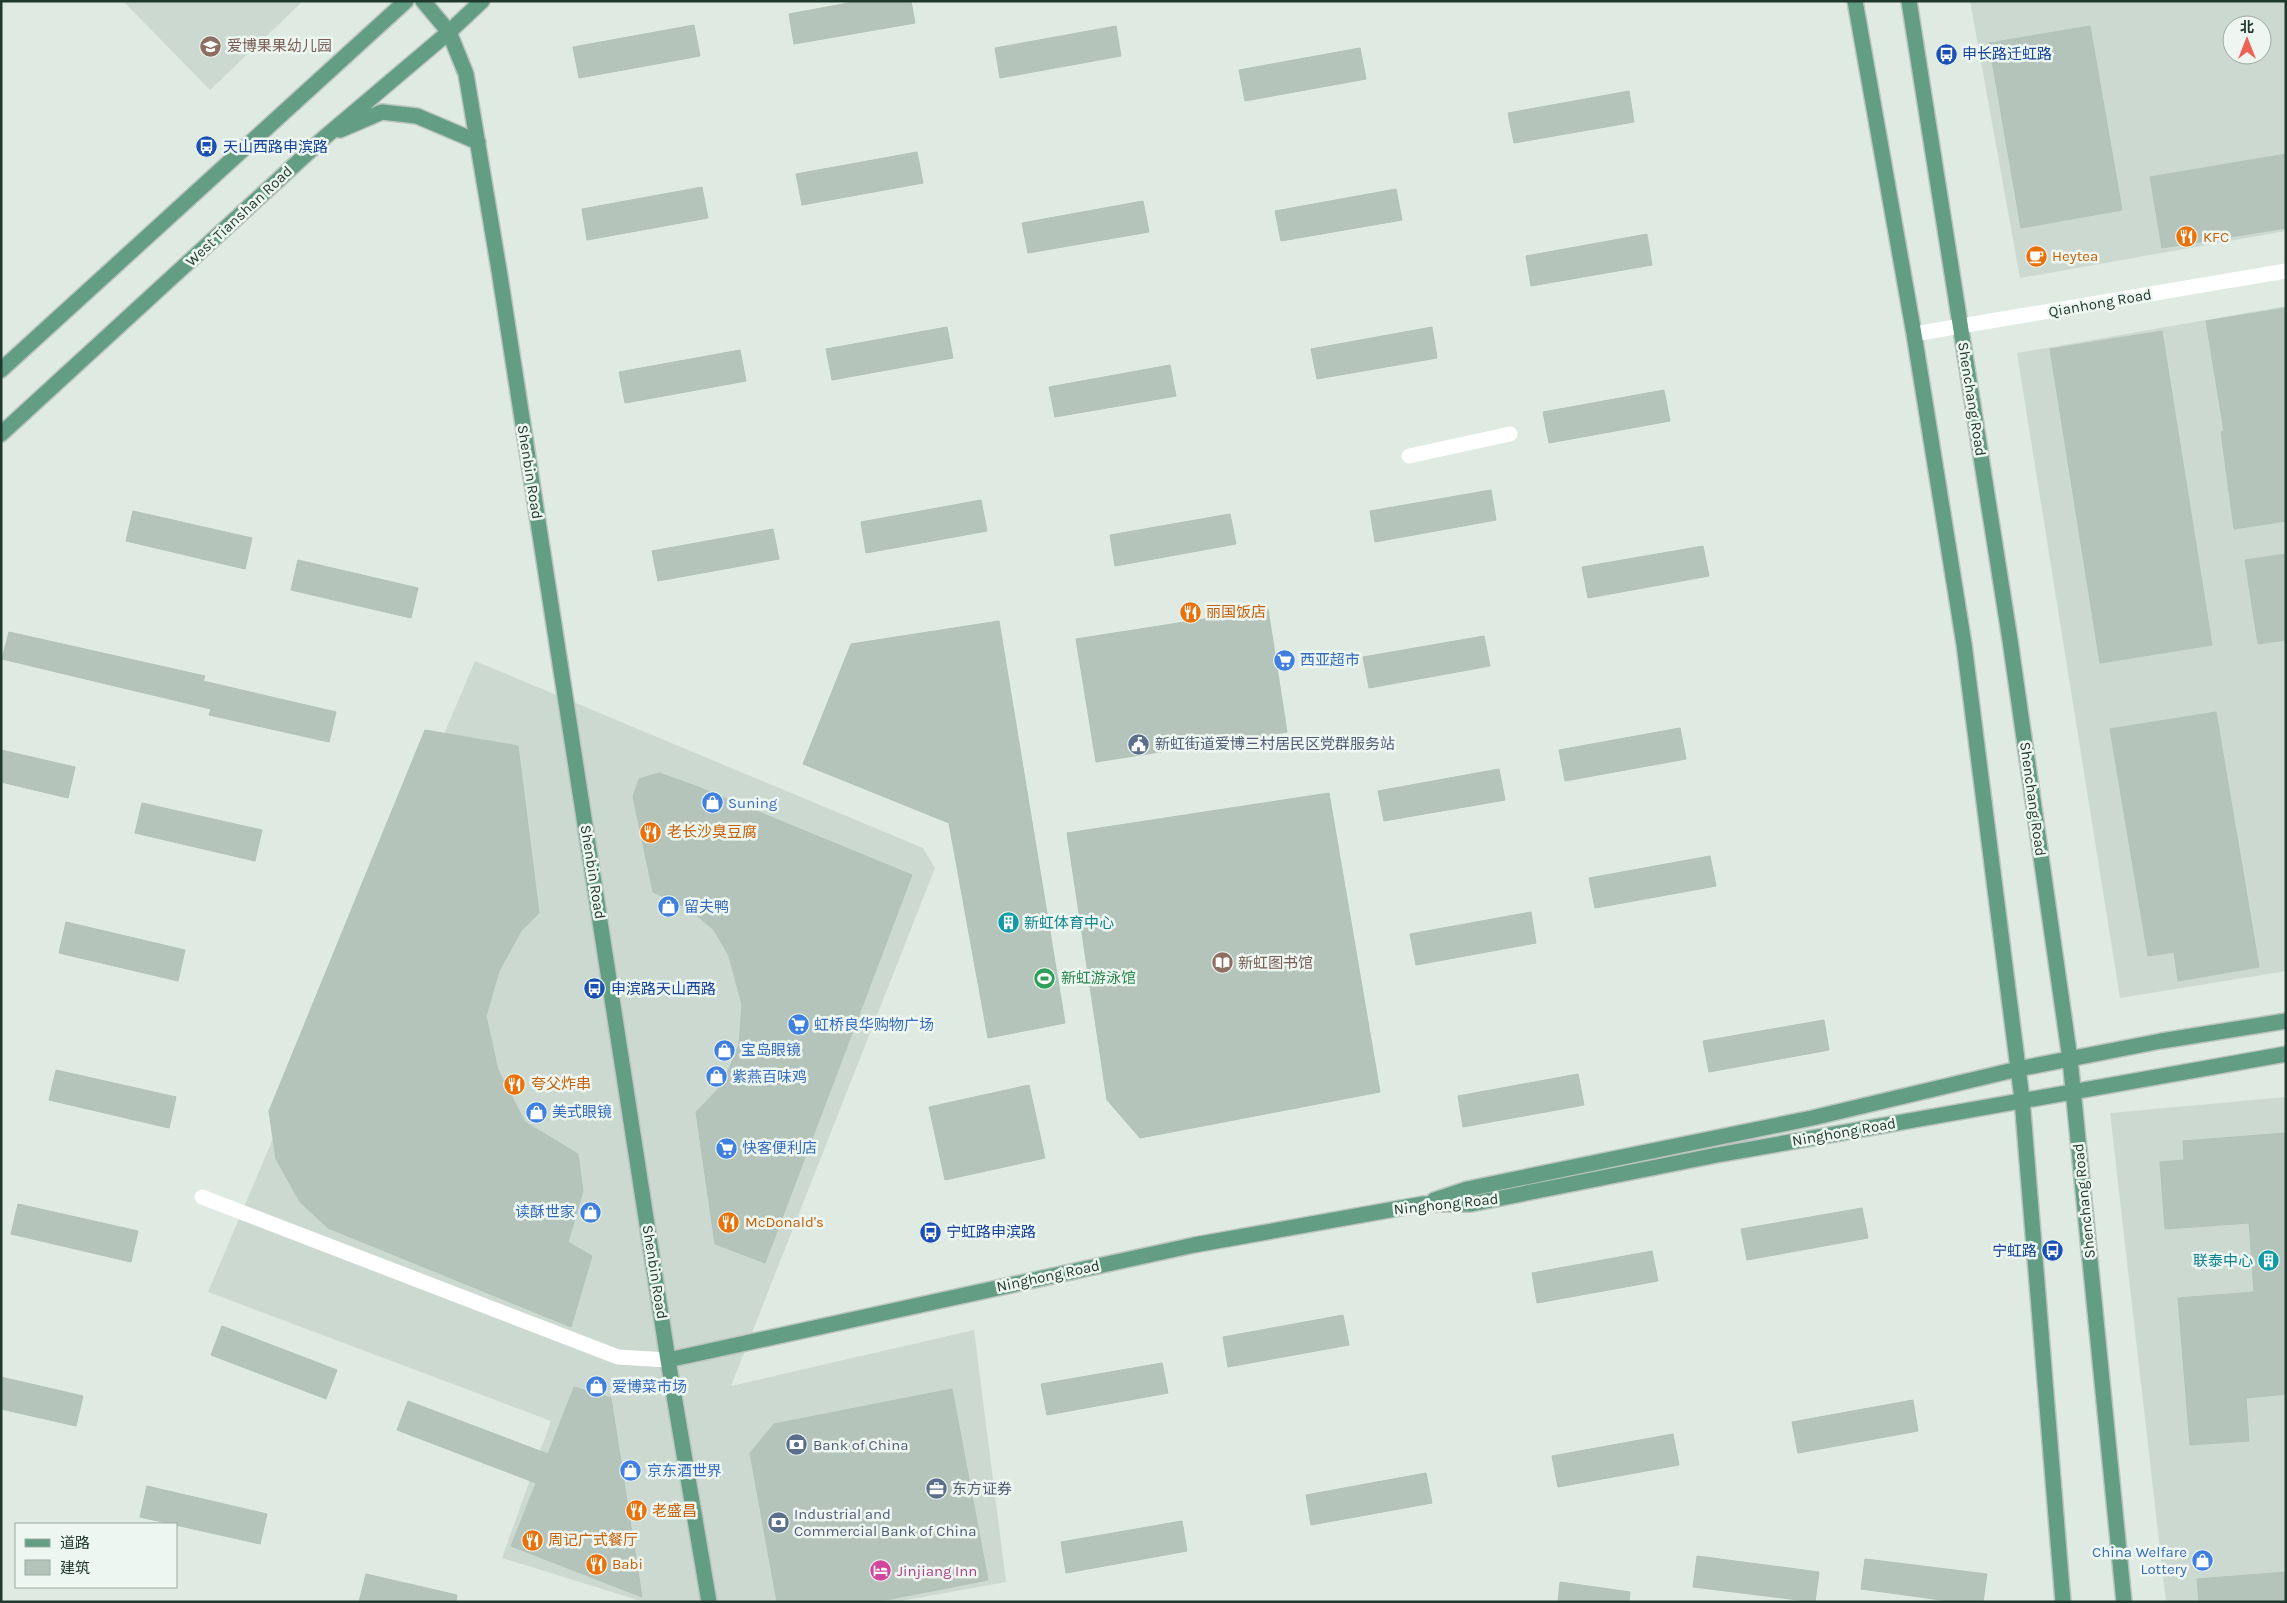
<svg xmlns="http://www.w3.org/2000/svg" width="2287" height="1603" viewBox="0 0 2287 1603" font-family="Karla,'Noto Sans SC',sans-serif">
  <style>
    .built { fill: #ccd9d1; fill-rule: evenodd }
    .building { fill: #b4c4bb; stroke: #b1c3b8 }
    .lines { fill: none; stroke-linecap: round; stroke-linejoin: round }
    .major-casing { stroke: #bcc4c0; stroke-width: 18 }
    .minor { stroke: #fff; stroke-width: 15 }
    .major { stroke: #639e84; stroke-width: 15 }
    .labels { text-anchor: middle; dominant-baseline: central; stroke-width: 5; stroke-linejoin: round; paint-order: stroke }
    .education-label { font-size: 15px; fill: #785e54; stroke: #eef6f1; text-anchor: start }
    .transit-label { font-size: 15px; fill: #164399; stroke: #eef6f1; text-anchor: start }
    .street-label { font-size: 15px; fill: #20392e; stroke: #eef6f1 }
    .food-label { font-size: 15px; fill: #c56008; stroke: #eef6f1; text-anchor: start }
    .shop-label { font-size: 15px; fill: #366cbe; stroke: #eef6f1; text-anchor: start }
    .service-label { font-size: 15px; fill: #4e5e75; stroke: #eef6f1; text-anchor: start }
    .culture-label { font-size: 15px; fill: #0d838f; stroke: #eef6f1; text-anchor: start }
    .leisure-label { font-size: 15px; fill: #27864d; stroke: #eef6f1; text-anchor: start }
    .hotel-label { font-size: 15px; fill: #b23c85; stroke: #eef6f1; text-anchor: start }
  </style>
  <rect width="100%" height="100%" fill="#deeae2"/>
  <path class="built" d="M 123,1 L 303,1 L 210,90 Z
    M 1970,1 L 2286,1 L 2286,231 L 2020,278 ZM 2232,25 L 2262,25 L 2262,55 L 2232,55 Z
    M 2286,306 L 2286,971 L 2120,998 L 2017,353 Z
    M 475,661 L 923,848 L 935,868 L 731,1386 L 974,1330 L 1006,1582 L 895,1602 L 644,1602 L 502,1558 L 551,1421 L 208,1292 Z
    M 2286,1097 L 2286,1602 L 2166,1602 L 2110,1113 Z"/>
  <path class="building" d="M 859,1 L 911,1 L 915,23 L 794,44 L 789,14 Z
    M 694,25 L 700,56 L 579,78 L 573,47 Z
    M 1116,26 L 1121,56 L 1000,78 L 995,48 Z
    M 2090,26 L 2122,210 L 2021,228 L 1989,43 Z
    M 1360,48 L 1366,79 L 1245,101 L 1239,70 Z
    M 1629,91 L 1634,122 L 1514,143 L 1508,113 Z
    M 917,152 L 923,183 L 802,205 L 796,174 Z
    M 2286,154 L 2286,228 L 2162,248 L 2150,177 Z
    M 702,187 L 708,218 L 587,240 L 582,209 Z
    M 1396,189 L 1402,220 L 1281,241 L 1275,211 Z
    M 1143,201 L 1149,232 L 1028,253 L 1022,223 Z
    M 1647,234 L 1652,265 L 1531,286 L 1526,256 Z
    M 2286,308 L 2286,521 L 2234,529 L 2221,432 L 2224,431 L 2206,321 Z
    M 947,327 L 953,358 L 832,380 L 826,349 Z
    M 1432,327 L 1437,358 L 1317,379 L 1311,349 Z
    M 2162,331 L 2212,645 L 2100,663 L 2050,349 Z
    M 740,350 L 746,381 L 625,403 L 619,372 Z
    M 1170,365 L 1176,396 L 1055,417 L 1049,387 Z
    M 1664,390 L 1670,421 L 1549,443 L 1543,412 Z
    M 1491,490 L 1496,520 L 1375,542 L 1370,511 Z
    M 981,500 L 987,531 L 866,553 L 861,522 Z
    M 133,511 L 252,538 L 245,569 L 126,541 Z
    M 1230,514 L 1236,544 L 1115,566 L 1110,535 Z
    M 773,529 L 779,559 L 658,581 L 652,551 Z
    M 1703,546 L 1709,576 L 1588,598 L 1582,567 Z
    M 2286,554 L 2286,640 L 2258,644 L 2245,560 Z
    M 298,560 L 418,588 L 411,618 L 291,590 Z
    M 1268,609 L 1287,732 L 1096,762 L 1076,639 Z
    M 999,621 L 1065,1023 L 988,1038 L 949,823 L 803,764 L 851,644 Z
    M 9,632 L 205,676 L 203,681 L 336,712 L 329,742 L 209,715 L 211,709 L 2,659 Z
    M 1484,636 L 1490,666 L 1369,688 L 1363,657 Z
    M 2216,712 L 2259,967 L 2178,981 L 2174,952 L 2148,956 L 2110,729 Z
    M 1680,728 L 1686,759 L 1565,781 L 1559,750 Z
    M 425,730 L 518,746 L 539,913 L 521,931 L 499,971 L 486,1016 L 498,1070 L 525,1122 L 578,1154 L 583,1191 L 568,1242 L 592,1256 L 571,1327 L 328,1228 L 300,1202 L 276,1159 L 269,1111 Z
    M 1,750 L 75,767 L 68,798 L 1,782 Z
    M 1499,769 L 1505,800 L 1384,821 L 1378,791 Z
    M 659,773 L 693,785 L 912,875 L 765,1263 L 715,1244 L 696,1112 L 722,1085 L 739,1045 L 742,1005 L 729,956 L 714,930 L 689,909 L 653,892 L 633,797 L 639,779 Z
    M 1329,793 L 1380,1092 L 1140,1138 L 1107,1100 L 1067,833 Z
    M 142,803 L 262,830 L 255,861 L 135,833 Z
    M 1710,856 L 1716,886 L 1595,908 L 1589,878 Z
    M 1531,912 L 1536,943 L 1416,965 L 1410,934 Z
    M 66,922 L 185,950 L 178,981 L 59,953 Z
    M 1824,1020 L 1829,1050 L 1709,1072 L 1703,1041 Z
    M 56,1070 L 176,1097 L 169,1128 L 49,1100 Z
    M 1578,1074 L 1584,1105 L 1463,1127 L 1458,1096 Z
    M 1029,1085 L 1045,1158 L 945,1180 L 929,1107 Z
    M 2286,1133 L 2286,1394 L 2246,1398 L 2249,1441 L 2190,1445 L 2178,1298 L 2254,1292 L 2249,1223 L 2165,1229 L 2160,1162 L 2184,1160 L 2183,1141 Z
    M 18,1204 L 138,1231 L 131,1262 L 11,1234 Z
    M 1862,1208 L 1868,1238 L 1747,1260 L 1741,1229 Z
    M 1652,1251 L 1658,1281 L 1537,1303 L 1532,1273 Z
    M 1343,1315 L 1349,1345 L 1228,1367 L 1223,1337 Z
    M 222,1326 L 337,1370 L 326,1399 L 211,1355 Z
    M 1162,1363 L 1168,1393 L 1047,1415 L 1041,1384 Z
    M 1,1377 L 83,1396 L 76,1426 L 1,1409 Z
    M 574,1387 L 611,1398 L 642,1597 L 511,1546 L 536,1483 L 397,1430 L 408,1401 L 548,1454 Z
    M 952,1389 L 988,1580 L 875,1602 L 777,1602 L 750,1453 L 774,1424 Z
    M 1913,1400 L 1918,1431 L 1798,1453 L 1792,1422 Z
    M 1673,1434 L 1679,1465 L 1558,1487 L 1552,1456 Z
    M 1426,1473 L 1432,1503 L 1311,1525 L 1306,1495 Z
    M 147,1486 L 267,1514 L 260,1544 L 140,1517 Z
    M 1182,1521 L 1187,1551 L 1066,1573 L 1061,1542 Z
    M 1697,1556 L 1819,1572 L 1815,1602 L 1693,1587 Z
    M 1865,1559 L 1987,1574 L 1983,1602 L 1956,1602 L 1861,1589 Z
    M 2286,1572 L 2286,1602 L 2199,1602 L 2197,1579 Z
    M 366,1574 L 457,1595 L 456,1602 L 359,1602 Z
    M 1560,1582 L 1630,1592 L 1629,1602 L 1558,1602 Z"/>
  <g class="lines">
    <defs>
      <path id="major" d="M 423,1 L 449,32 L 466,74 L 499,270 L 668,1360 L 709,1602
        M 1855,1 L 1914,334 L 1964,644 L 1996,896 L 2022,1099 L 2063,1602
        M 1909,1 L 2010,640 L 2070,1059 L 2124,1602
        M 340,130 L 382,112 L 417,116 L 478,142
        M 1,370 L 406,1
        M 1,434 L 325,137 L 449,32 L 482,1
        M 1434,1200 L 1467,1189 L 1812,1118 L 2018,1069 L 2161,1041 L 2286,1021
        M 668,1360 L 1194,1245 L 1423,1204 L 1471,1204 L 1717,1155 L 2286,1054"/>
    </defs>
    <use href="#major" class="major-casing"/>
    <path class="minor" d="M 1914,334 L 2286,271
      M 1409,456 L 1510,434
      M 202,1197 L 618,1357 L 668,1360"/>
    <use href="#major" class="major"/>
  </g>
  <defs>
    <symbol id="school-disc" viewBox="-11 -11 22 22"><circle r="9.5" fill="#8d6e63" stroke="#eef6f1"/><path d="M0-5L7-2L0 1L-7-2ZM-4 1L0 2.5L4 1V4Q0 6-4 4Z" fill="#fff"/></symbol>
    <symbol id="bus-disc" viewBox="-11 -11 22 22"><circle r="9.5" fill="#1a4fb4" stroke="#eef6f1"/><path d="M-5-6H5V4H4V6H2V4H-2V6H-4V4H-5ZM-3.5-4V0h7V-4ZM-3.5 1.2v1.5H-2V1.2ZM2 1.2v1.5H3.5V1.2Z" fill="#fff"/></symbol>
    <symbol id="restaurant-disc" viewBox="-11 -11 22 22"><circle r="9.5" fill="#e8710a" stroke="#eef6f1"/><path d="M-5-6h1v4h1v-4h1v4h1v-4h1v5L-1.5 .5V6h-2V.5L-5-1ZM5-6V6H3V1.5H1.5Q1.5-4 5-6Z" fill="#fff"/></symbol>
    <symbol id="cafe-disc" viewBox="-11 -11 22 22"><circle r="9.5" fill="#e8710a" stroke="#eef6f1"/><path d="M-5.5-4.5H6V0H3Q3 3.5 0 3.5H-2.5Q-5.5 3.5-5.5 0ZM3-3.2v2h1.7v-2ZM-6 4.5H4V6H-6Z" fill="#fff"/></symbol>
    <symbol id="supermarket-disc" viewBox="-11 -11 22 22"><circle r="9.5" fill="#3f7fe0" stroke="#eef6f1"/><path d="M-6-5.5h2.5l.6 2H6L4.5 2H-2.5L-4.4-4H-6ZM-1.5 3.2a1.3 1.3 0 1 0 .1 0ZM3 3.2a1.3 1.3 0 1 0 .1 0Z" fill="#fff"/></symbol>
    <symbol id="civic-disc" viewBox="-11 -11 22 22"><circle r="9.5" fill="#5c6f8a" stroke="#eef6f1"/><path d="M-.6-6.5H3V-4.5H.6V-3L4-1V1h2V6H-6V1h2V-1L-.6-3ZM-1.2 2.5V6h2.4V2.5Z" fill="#fff"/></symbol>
    <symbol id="shop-disc" viewBox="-11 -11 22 22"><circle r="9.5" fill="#3f7fe0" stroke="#eef6f1"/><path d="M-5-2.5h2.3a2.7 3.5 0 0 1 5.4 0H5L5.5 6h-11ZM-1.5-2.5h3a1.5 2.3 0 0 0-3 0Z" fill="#fff"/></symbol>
    <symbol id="building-disc" viewBox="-11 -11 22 22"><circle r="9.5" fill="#0f9aa8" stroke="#eef6f1"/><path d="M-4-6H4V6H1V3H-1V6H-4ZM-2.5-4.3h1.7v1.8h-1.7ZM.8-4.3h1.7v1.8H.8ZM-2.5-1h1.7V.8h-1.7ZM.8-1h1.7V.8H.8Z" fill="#fff"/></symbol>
    <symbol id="library-disc" viewBox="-11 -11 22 22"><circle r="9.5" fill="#8d6e63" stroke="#eef6f1"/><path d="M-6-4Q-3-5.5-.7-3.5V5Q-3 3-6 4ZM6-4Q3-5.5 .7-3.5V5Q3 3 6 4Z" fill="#fff"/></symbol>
    <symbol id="stadium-disc" viewBox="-11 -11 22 22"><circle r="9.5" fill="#2e9e5b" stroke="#eef6f1"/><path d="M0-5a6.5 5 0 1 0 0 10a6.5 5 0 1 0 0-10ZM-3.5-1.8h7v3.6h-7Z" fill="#fff"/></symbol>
    <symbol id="bank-disc" viewBox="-11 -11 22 22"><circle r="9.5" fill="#5c6f8a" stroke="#eef6f1"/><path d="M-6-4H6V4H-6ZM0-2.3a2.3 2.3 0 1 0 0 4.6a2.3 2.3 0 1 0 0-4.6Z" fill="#fff"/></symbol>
    <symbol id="office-disc" viewBox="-11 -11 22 22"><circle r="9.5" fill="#5c6f8a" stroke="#eef6f1"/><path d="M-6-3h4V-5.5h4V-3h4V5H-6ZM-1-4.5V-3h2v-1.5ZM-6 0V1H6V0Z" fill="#fff"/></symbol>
    <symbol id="hotel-disc" viewBox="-11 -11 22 22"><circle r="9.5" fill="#d1479c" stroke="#eef6f1"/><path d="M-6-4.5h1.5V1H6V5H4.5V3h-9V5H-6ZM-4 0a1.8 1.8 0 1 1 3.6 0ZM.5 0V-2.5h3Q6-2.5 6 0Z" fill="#fff"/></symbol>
  </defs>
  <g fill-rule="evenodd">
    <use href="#school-disc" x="198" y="34" width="25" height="25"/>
    <use href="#bus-disc" x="1934" y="42" width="25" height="25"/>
    <use href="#bus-disc" x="194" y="134" width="25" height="25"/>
    <use href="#restaurant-disc" x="2174" y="224" width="25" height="25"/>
    <use href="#cafe-disc" x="2024" y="244" width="25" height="25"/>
    <use href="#restaurant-disc" x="1178" y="600" width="25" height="25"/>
    <use href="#supermarket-disc" x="1272" y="648" width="25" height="25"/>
    <use href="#civic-disc" x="1126" y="732" width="25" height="25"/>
    <use href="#shop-disc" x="700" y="790" width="25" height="25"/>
    <use href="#restaurant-disc" x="638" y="820" width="25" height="25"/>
    <use href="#shop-disc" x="656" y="894" width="25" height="25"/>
    <use href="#building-disc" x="996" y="910" width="25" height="25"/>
    <use href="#library-disc" x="1210" y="950" width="25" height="25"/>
    <use href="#stadium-disc" x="1032" y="966" width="25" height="25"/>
    <use href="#bus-disc" x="582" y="976" width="25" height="25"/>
    <use href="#supermarket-disc" x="786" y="1012" width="25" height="25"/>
    <use href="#shop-disc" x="712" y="1038" width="25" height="25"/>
    <use href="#shop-disc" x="704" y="1064" width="25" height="25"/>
    <use href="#restaurant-disc" x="502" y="1072" width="25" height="25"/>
    <use href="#shop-disc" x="524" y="1100" width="25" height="25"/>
    <use href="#supermarket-disc" x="714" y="1136" width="25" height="25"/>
    <use href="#shop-disc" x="578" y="1200" width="25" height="25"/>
    <use href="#restaurant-disc" x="716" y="1210" width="25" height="25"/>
    <use href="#bus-disc" x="918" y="1220" width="25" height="25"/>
    <use href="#bus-disc" x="2040" y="1238" width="25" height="25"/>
    <use href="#building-disc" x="2256" y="1248" width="25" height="25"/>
    <use href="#shop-disc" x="584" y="1374" width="25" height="25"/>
    <use href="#bank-disc" x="784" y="1432" width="25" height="25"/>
    <use href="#shop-disc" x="618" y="1458" width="25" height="25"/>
    <use href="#office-disc" x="924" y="1476" width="25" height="25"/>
    <use href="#restaurant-disc" x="624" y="1498" width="25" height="25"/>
    <use href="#bank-disc" x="766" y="1510" width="25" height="25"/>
    <use href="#restaurant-disc" x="520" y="1528" width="25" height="25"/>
    <use href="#shop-disc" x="2190" y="1548" width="25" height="25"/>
    <use href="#restaurant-disc" x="584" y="1552" width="25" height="25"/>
    <use href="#hotel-disc" x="868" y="1558" width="25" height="25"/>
  </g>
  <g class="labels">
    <g class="education-label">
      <text x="227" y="46">爱博果果幼儿园</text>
      <text x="1238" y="963">新虹图书馆</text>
    </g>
    <g class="transit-label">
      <text x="1962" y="54">申长路迁虹路</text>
      <text x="223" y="147">天山西路申滨路</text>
      <text x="611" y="989">申滨路天山西路</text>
      <text x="946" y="1232">宁虹路申滨路</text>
      <text x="2037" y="1251" text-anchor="end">宁虹路</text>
    </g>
    <g class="street-label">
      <text transform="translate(239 216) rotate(-43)">West Tianshan Road</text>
      <text transform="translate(2100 303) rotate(-10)">Qianhong Road</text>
      <text transform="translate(1972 399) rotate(81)">Shenchang Road</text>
      <text transform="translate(530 472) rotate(81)">Shenbin Road</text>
      <text transform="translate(2033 799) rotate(82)">Shenchang Road</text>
      <text transform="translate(593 872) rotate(81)">Shenbin Road</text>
      <text transform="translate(1844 1132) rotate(-10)">Ninghong Road</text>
      <text transform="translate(2084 1201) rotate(-96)">Shenchang Road</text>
      <text transform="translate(1446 1204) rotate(-6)">Ninghong Road</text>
      <text transform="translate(655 1272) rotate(81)">Shenbin Road</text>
      <text transform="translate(1048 1276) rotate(-12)">Ninghong Road</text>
    </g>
    <g class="food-label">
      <text x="2203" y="237">KFC</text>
      <text x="2052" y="256">Heytea</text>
      <text x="1206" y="612">丽国饭店</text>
      <text x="667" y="832">老长沙臭豆腐</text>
      <text x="531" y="1084">夸父炸串</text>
      <text x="745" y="1222">McDonald's</text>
      <text x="652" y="1511">老盛昌</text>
      <text x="548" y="1540">周记广式餐厅</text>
      <text x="612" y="1564">Babi</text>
    </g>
    <g class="shop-label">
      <text x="1300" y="660">西亚超市</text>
      <text x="728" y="803">Suning</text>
      <text x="684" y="907">留夫鸭</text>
      <text x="814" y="1025">虹桥良华购物广场</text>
      <text x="741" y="1050">宝岛眼镜</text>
      <text x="732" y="1077">紫燕百味鸡</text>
      <text x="552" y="1112">美式眼镜</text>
      <text x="742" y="1148">快客便利店</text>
      <text x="575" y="1212" text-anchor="end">读酥世家</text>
      <text x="612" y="1387">爱博菜市场</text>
      <text x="647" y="1471">京东酒世界</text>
      <text x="2187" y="1552" text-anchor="end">China Welfare<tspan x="2187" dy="17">Lottery</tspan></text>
    </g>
    <g class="service-label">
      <text x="1155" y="744">新虹街道爱博三村居民区党群服务站</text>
      <text x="813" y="1445">Bank of China</text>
      <text x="952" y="1489">东方证券</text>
      <text x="794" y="1514">Industrial and<tspan x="794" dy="17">Commercial Bank of China</tspan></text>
    </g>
    <g class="culture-label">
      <text x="1024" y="923">新虹体育中心</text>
      <text x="2253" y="1261" text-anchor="end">联泰中心</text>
    </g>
    <g class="leisure-label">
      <text x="1061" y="978">新虹游泳馆</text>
    </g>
    <g class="hotel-label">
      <text x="897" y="1571">Jinjiang Inn</text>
    </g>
  </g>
  <rect width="2287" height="1603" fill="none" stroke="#20392e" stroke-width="5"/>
  <rect x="15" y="1523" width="162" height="65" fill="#eef6f1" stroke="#9caaa3"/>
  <rect x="25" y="1539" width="25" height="8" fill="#639e84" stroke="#9caaa3"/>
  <text x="60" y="1548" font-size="15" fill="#20392e">道路</text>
  <rect x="25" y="1560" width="25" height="15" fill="#b4c4bb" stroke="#9caaa3"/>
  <text x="60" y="1573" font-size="15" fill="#20392e">建筑</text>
  <g transform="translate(2247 40)"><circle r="24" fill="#eef6f1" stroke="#9caaa3"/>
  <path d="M0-4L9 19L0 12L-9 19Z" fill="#ef6057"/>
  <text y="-8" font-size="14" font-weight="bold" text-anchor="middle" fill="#20392e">北</text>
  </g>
</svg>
